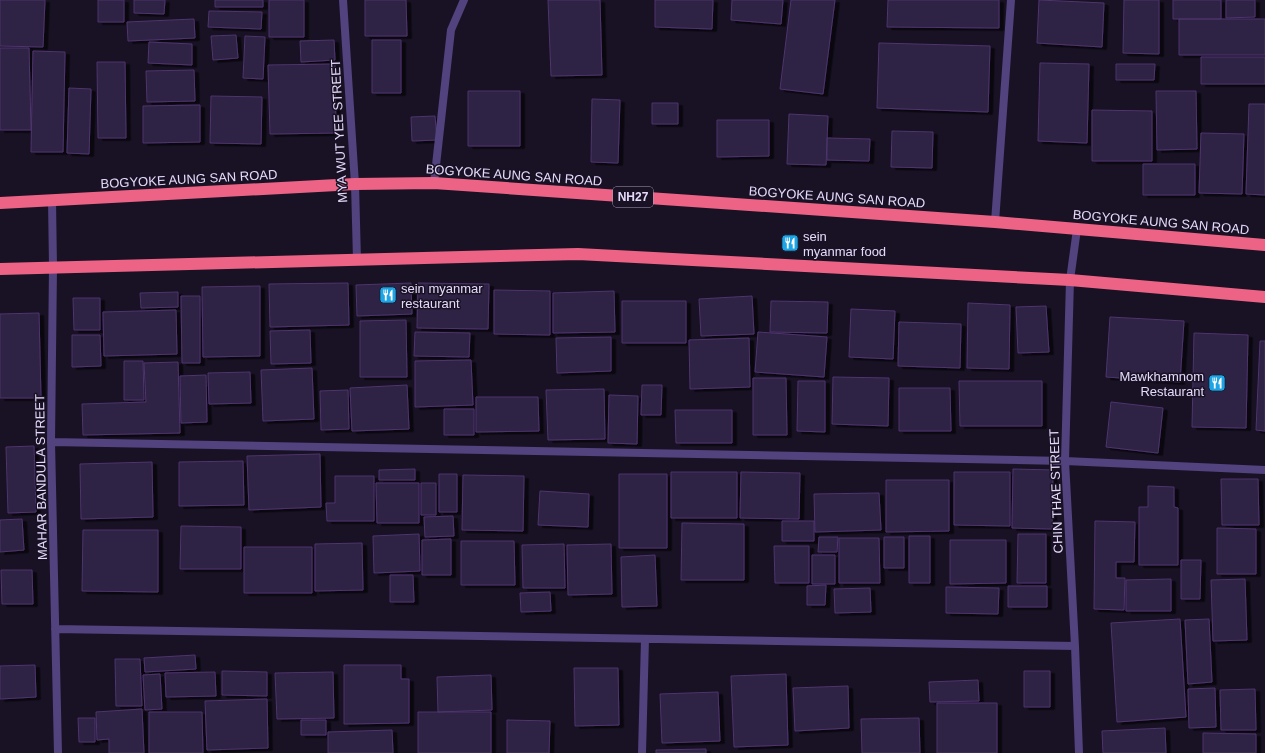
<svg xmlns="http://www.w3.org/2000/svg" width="1265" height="753" viewBox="0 0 1265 753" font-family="Arial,sans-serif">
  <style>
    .building { fill: #2f2044; stroke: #4d356d; filter: url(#shadow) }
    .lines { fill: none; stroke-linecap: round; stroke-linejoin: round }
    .lane { stroke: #52427e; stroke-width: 8 }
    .street { stroke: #52427e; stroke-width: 8 }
    .highway { stroke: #ed6386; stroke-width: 12 }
    .labels { text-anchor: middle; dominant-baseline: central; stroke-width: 3; stroke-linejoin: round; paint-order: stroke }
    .shield { fill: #191225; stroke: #a89ebb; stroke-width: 1 }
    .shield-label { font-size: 12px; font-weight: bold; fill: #e5dafb }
    .street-label { font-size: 13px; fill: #e5dafb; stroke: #191225 }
    .poi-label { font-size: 13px; fill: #e5dafb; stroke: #191225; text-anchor: start }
  </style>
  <defs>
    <filter id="shadow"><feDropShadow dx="4.5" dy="2.5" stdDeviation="0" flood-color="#0009"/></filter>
  </defs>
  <rect width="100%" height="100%" fill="#191225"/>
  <path class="building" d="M 0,0 L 45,0 L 43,47 L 0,46 Z
    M 98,0 L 124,0 L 124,22 L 98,22 Z
    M 134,0 L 165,0 L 164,14 L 134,13 Z
    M 215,0 L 263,0 L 263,7 L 215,7 Z
    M 269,0 L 304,0 L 304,37 L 269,37 Z
    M 365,0 L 406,0 L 407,36 L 365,36 Z
    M 548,0 L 600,0 L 602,75 L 551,76 Z
    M 655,0 L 713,0 L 712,29 L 655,27 Z
    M 732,0 L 783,0 L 781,24 L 731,20 Z
    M 791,0 L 835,0 L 823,94 L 780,89 Z
    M 888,0 L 999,0 L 999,28 L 887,27 Z
    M 1039,0 L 1104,3 L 1102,47 L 1037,43 Z
    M 1124,0 L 1159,0 L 1159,54 L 1123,53 Z
    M 1173,0 L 1221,0 L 1221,19 L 1173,19 Z
    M 1226,0 L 1255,0 L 1255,17 L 1226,18 Z
    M 209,11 L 262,12 L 261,29 L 208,27 Z
    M 194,19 L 195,38 L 128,41 L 127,22 Z
    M 1179,19 L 1265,19 L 1265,55 L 1179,55 Z
    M 236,35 L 238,58 L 213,60 L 211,36 Z
    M 245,36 L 265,37 L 263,79 L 243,78 Z
    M 334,40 L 335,60 L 301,62 L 300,41 Z
    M 372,40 L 401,40 L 401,93 L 372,93 Z
    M 149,42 L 192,44 L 192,65 L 148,63 Z
    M 879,43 L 990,46 L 988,112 L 877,108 Z
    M 0,48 L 29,48 L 31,130 L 0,130 Z
    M 33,51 L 65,52 L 63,152 L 31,152 Z
    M 1201,57 L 1265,57 L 1265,84 L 1201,84 Z
    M 97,62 L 125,62 L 126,138 L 98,138 Z
    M 1040,63 L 1089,64 L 1087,143 L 1038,141 Z
    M 335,64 L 336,133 L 270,134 L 268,65 Z
    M 1116,64 L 1155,64 L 1154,80 L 1116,80 Z
    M 194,70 L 195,101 L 147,102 L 146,71 Z
    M 69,88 L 91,89 L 89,154 L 67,153 Z
    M 468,91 L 520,91 L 520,146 L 468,146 Z
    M 1156,91 L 1196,91 L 1197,149 L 1157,150 Z
    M 211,96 L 262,97 L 261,144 L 210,143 Z
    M 592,99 L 620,100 L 618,163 L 591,162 Z
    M 652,103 L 678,103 L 678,124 L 652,124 Z
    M 1249,104 L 1265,104 L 1265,195 L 1246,194 Z
    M 200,105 L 200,142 L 143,143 L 143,106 Z
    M 1092,110 L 1152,111 L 1152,161 L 1092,161 Z
    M 789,114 L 828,116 L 826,165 L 787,164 Z
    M 435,116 L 437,140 L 412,141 L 411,117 Z
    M 717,120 L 769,120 L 769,156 L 717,157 Z
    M 892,131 L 933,132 L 932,168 L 891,167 Z
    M 1201,133 L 1244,134 L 1242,194 L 1199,193 Z
    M 827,138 L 870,139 L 869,161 L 827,160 Z
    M 1143,164 L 1195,164 L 1195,195 L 1143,195 Z
    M 348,283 L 349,325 L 270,327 L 269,284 Z
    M 411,283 L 412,314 L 357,316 L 356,285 Z
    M 418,283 L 489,284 L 488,329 L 417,328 Z
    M 260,286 L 260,356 L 203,357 L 202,287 Z
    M 494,290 L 550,291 L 550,335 L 494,334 Z
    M 614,291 L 615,332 L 553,333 L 553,293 Z
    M 178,292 L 178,307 L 141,308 L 140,293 Z
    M 181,296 L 200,296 L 200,363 L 182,363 Z
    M 752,296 L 754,334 L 701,336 L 699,299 Z
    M 73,298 L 100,298 L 100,330 L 74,330 Z
    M 622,301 L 686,301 L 686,343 L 622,343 Z
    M 771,301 L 828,302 L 827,333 L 770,332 Z
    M 968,303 L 1010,305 L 1009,369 L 967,368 Z
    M 1046,306 L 1049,352 L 1018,353 L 1016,307 Z
    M 851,309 L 895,311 L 893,359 L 849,357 Z
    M 176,310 L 177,354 L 104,356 L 103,312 Z
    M 39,313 L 41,398 L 0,398 L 0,314 Z
    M 1110,317 L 1184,321 L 1180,382 L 1106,377 Z
    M 406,320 L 407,377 L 360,377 L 360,321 Z
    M 899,322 L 961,324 L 960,368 L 898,366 Z
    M 310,330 L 311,363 L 271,364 L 270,331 Z
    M 415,332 L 470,333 L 469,357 L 414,356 Z
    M 758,332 L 827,337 L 824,377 L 755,372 Z
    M 1194,333 L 1248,335 L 1246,428 L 1192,427 Z
    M 72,335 L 100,335 L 101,366 L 72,367 Z
    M 611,337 L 611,371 L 557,373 L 556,338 Z
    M 749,338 L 750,387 L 690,389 L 689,340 Z
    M 1260,341 L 1265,341 L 1265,431 L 1256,430 Z
    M 471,360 L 473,405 L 415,407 L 415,361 Z
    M 124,361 L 143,361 L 144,400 L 124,400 Z
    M 178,362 L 180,433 L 83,435 L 82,404 L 146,402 L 144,363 Z
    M 312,368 L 314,419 L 263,421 L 261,370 Z
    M 250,372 L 251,403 L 209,404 L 208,373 Z
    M 206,375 L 207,422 L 181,423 L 180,376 Z
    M 833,377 L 889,378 L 888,426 L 832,424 Z
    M 753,378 L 786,378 L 787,435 L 753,435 Z
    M 798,381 L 825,381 L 825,432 L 797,431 Z
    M 959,381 L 1042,381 L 1042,426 L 960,426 Z
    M 407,385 L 409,429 L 352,431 L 350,388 Z
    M 642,385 L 662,385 L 661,415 L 641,415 Z
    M 899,388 L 950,388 L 951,431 L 899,431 Z
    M 604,389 L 605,439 L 548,440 L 546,390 Z
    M 348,390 L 349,429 L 321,430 L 320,391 Z
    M 609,395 L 638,396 L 637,444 L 608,443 Z
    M 476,397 L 538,397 L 539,431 L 476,432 Z
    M 1111,402 L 1163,408 L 1158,453 L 1106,447 Z
    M 444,409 L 474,409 L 474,435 L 444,435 Z
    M 675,410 L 732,410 L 732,443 L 676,443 Z
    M 34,446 L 36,512 L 8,513 L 6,447 Z
    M 320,454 L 321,507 L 249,510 L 247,456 Z
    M 243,461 L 244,505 L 179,506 L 179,462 Z
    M 152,462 L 153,517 L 81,519 L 80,464 Z
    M 415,469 L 415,480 L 379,480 L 379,470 Z
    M 1013,469 L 1053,470 L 1052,529 L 1012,528 Z
    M 671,472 L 737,472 L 737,518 L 671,518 Z
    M 741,472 L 800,473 L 799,519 L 740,518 Z
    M 954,472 L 1010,472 L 1010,526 L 954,525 Z
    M 439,474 L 457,474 L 457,512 L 439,512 Z
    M 619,474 L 667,474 L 667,548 L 619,548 Z
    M 463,475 L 524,476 L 523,531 L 462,530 Z
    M 335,476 L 374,476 L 374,521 L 327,521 L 326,503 L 335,503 Z
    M 1221,479 L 1258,479 L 1259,525 L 1222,525 Z
    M 886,480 L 949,480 L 949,531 L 886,532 Z
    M 376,483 L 419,483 L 419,523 L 377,523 Z
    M 421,483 L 436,483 L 436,515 L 421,515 Z
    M 1148,486 L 1174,487 L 1174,507 L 1178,508 L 1178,565 L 1139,565 L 1139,507 L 1148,507 Z
    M 540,491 L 589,494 L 588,527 L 538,525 Z
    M 879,493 L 881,530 L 815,532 L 814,494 Z
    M 453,516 L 454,536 L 425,537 L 424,517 Z
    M 22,519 L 24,550 L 0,552 L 0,520 Z
    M 782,521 L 814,521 L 814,541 L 782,541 Z
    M 1095,521 L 1135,522 L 1134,562 L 1116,562 L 1116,578 L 1125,578 L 1124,610 L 1094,609 Z
    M 682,523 L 744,524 L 744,580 L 681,580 Z
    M 181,526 L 241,527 L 241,569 L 180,569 Z
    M 1217,528 L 1256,529 L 1256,574 L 1217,574 Z
    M 83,530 L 158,530 L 158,592 L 82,591 Z
    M 419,534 L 420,571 L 374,573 L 373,536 Z
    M 1018,534 L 1046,534 L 1046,583 L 1017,583 Z
    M 909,536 L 930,536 L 930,583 L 909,583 Z
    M 819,537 L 838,537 L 837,552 L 818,552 Z
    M 884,537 L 904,537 L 904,568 L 884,568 Z
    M 839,538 L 879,538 L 880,583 L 839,583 Z
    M 451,539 L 451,575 L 422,575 L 422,540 Z
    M 950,540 L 1006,540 L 1006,583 L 950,584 Z
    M 461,541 L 514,541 L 515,585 L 461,585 Z
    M 362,543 L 363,590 L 315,591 L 315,544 Z
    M 564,544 L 565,588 L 523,588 L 522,545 Z
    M 611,544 L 612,594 L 568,595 L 567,545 Z
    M 774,546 L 809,546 L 809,583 L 775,583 Z
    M 244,547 L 312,547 L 312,593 L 244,593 Z
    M 655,555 L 657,606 L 622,607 L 621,557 Z
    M 812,555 L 835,555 L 835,584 L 812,584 Z
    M 1181,560 L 1201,560 L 1200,599 L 1181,599 Z
    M 1,570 L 32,570 L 33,604 L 2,604 Z
    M 390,575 L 413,575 L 414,602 L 390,602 Z
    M 1171,579 L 1171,611 L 1126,611 L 1126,580 Z
    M 1245,579 L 1247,640 L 1213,641 L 1211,580 Z
    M 826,585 L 825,605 L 807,605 L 807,586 Z
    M 1008,586 L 1047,586 L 1047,607 L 1008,607 Z
    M 946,587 L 999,588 L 998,614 L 946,613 Z
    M 870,588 L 871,612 L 835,613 L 834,589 Z
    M 550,592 L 551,611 L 521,612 L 520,593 Z
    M 1180,619 L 1186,717 L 1117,722 L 1111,623 Z
    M 1209,619 L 1212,682 L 1188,684 L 1185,620 Z
    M 195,655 L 196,669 L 145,672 L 144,658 Z
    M 115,659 L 140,659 L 142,706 L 116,706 Z
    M 35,665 L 36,697 L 0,699 L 0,666 Z
    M 344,665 L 401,665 L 401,679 L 409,679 L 409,723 L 344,724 Z
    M 574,668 L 618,668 L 619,725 L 575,726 Z
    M 222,671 L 267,672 L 267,696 L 222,695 Z
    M 1024,671 L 1050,671 L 1050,707 L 1024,707 Z
    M 215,672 L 216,696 L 166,697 L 165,673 Z
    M 333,672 L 334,718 L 277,719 L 275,673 Z
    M 160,674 L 162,709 L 145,710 L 143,675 Z
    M 786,674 L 788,745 L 734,747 L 731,676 Z
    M 491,675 L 492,710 L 438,712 L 437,677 Z
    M 978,680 L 979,701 L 930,702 L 929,682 Z
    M 848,686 L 849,728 L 795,731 L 793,688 Z
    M 1215,688 L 1216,727 L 1189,728 L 1188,689 Z
    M 1255,689 L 1256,730 L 1221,730 L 1220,690 Z
    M 718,692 L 720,741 L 662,743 L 660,694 Z
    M 267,699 L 268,748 L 207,750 L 205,701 Z
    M 937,703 L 997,703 L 997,753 L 937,753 Z
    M 142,709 L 144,753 L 109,753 L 109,739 L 97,740 L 96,712 Z
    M 149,712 L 202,712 L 203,753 L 149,753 Z
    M 418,712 L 491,712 L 491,753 L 418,753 Z
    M 78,718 L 95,718 L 95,742 L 79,742 Z
    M 919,718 L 920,753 L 862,753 L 861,719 Z
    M 301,720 L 326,720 L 326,735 L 301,735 Z
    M 507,720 L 550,721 L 549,753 L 507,753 Z
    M 1165,728 L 1166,753 L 1103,753 L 1102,731 Z
    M 392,730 L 393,753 L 328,753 L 328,732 Z
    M 1203,733 L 1256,734 L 1256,753 L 1203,753 Z
    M 706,749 L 706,753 L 656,753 L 656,750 Z"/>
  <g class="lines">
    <path class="lane" d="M 434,183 L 451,30 L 464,0"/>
    <path class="street" d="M 343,0 L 355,184 L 357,260
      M 52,200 L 53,267 L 51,442 L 58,753
      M 995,222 L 1011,0
      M 1077,229 L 1070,280 L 1065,461 L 1075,646 L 1079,753
      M 51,442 L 1065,461 L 1265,470
      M 55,629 L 1075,646
      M 642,753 L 645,639"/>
    <path class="highway" d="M 0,203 L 355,184 L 434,183 L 995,222 L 1265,245
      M 0,269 L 578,254 L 1070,280 L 1265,297"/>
  </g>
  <defs>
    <symbol id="restaurant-square" viewBox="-11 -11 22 22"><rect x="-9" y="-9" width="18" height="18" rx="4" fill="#1ca4e4" stroke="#191225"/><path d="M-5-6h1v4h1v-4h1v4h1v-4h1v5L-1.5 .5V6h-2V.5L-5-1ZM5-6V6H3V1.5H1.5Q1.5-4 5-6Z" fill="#fff"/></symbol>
  </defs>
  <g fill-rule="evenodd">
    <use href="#restaurant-square" x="780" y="233" width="20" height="20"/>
    <use href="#restaurant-square" x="378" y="285" width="20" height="20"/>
    <use href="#restaurant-square" x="1207" y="373" width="20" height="20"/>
  </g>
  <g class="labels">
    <rect class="shield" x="613" y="187" width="40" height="20" rx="3"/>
    <g class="shield-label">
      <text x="633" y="197">NH27</text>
    </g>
    <g class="street-label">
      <text transform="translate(339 131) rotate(-93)">MYA WUT YEE STREET</text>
      <text transform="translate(514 175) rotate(4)">BOGYOKE AUNG SAN ROAD</text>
      <text transform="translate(189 179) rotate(-3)">BOGYOKE AUNG SAN ROAD</text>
      <text transform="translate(837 197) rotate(4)">BOGYOKE AUNG SAN ROAD</text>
      <text transform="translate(1161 222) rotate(5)">BOGYOKE AUNG SAN ROAD</text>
      <text transform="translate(41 477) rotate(-91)">MAHAR BANDULA STREET</text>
      <text transform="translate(1056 491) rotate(-92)">CHIN THAE STREET</text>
    </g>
    <g class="poi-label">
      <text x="803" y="236">sein<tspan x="803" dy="15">myanmar food</tspan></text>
      <text x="401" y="288">sein myanmar<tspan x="401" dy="15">restaurant</tspan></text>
      <text x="1204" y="376" text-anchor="end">Mawkhamnom<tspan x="1204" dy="15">Restaurant</tspan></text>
    </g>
  </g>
</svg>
